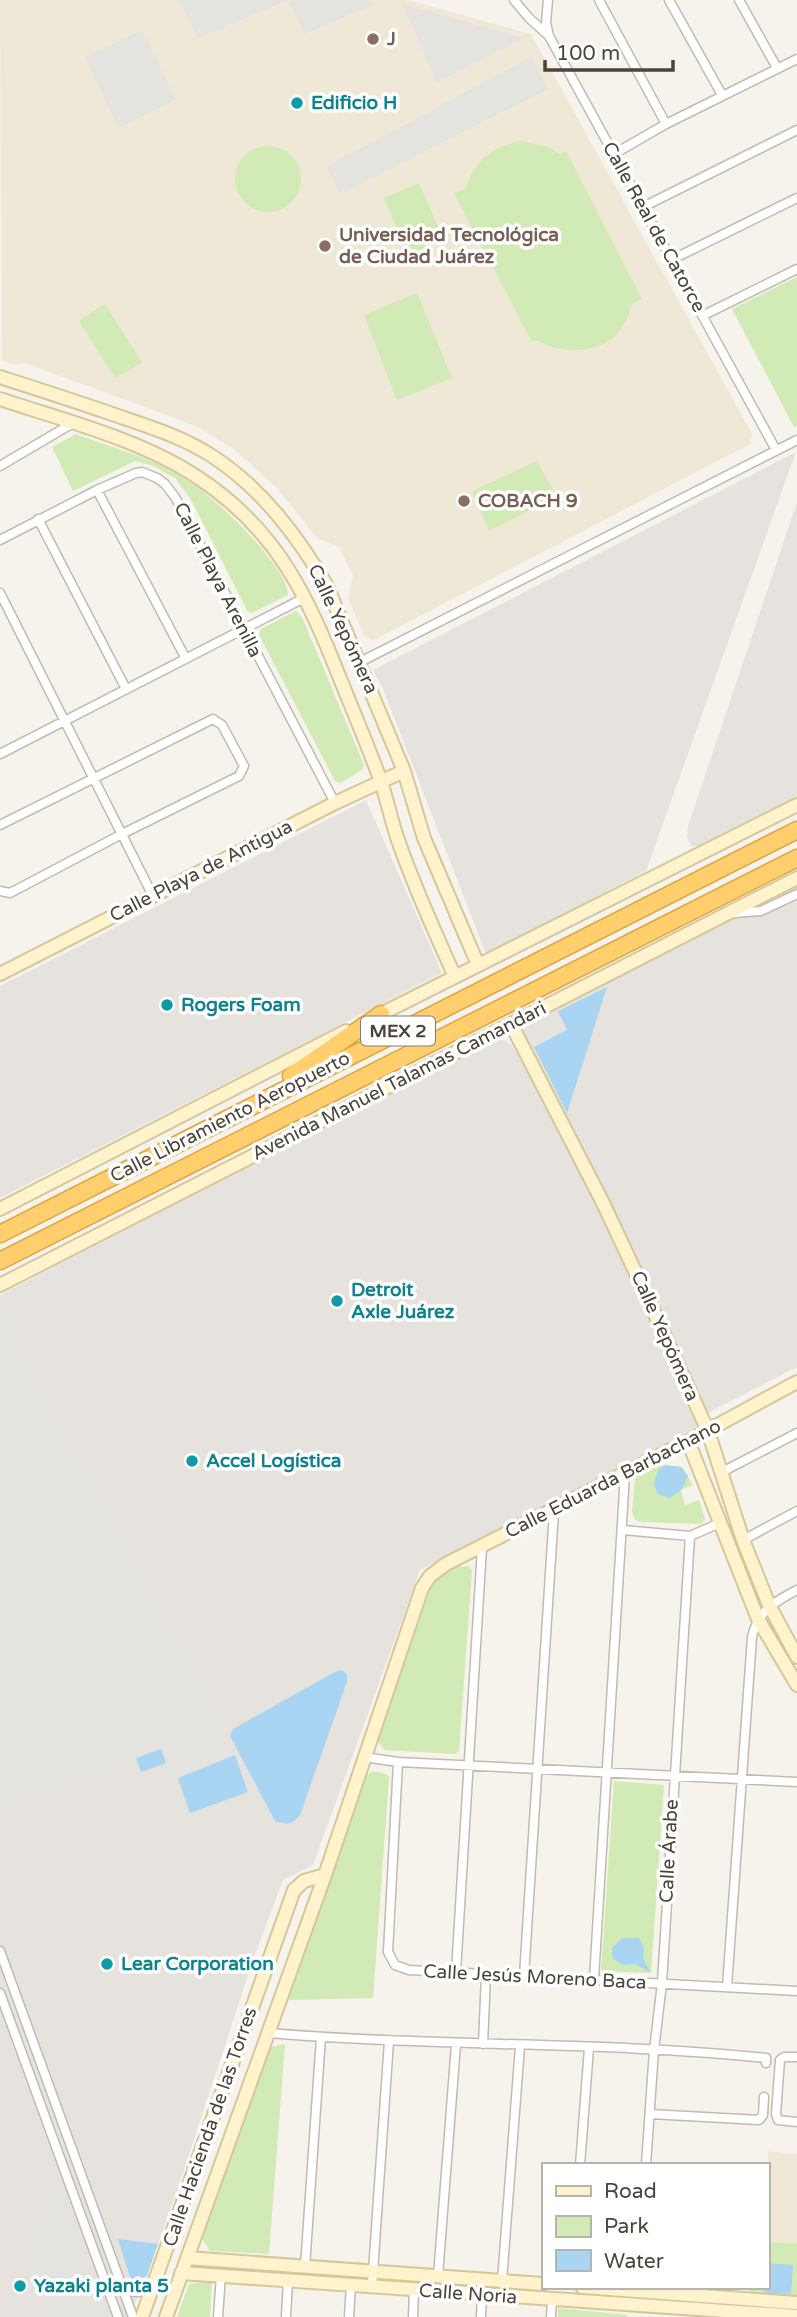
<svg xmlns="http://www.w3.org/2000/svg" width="797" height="2317" viewBox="0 0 797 2317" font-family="'Varela Round',sans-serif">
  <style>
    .industrial { fill: #e6e2dd }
    .education { fill: #efe8d6 }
    .green { fill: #d2eab5 }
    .parking { fill: #e5e3e0 }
    .water { fill: #a9d4f2 }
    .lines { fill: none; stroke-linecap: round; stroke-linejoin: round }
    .street-casing { stroke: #c2bbae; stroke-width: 11 }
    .secondary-casing { stroke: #d6c79b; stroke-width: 16 }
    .highway-casing { stroke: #e0a43c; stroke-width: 19 }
    .street { stroke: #fff; stroke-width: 8 }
    .secondary { stroke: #fff3cd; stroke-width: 12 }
    .highway { stroke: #ffcf6e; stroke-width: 16 }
    .education-dot { fill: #8d6e63; stroke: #fff; stroke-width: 2.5 }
    .culture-dot { fill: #0f9aa8; stroke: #fff; stroke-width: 2.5 }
    .labels { text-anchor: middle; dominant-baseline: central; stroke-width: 7; stroke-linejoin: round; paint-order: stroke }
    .shield { fill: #fff; stroke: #817c74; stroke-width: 2 }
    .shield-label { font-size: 18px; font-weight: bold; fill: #4b4439 }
    .education-label { font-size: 19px; font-weight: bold; fill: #785e54; stroke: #fff; text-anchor: start }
    .culture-label { font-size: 19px; font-weight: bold; fill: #0d838f; stroke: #fff; text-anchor: start }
    .street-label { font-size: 19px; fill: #4b4439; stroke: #fff }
  </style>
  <rect width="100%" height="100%" fill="#f6f3ec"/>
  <path class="industrial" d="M 796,452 L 646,871 L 486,954 L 382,686 L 373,670 Z
    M 797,502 L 797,796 L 701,846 L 692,846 L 687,838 L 688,826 Z
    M 366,800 L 442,973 L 0,1198 L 0,986 Z
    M 797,883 L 797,1367 L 704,1415 L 634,1273 L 698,1426 L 420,1570 L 313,1865 L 283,1880 L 254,1957 L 176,2194 L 148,2272 L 129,2317 L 0,2317 L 0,1295 L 499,1037 L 512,1045 L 601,1207 L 515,1026 Z"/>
  <path class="education" d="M 0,0 L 408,0 L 531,34 L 752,434 L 750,444 L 374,640 L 365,637 L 348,598 L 353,575 L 339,547 L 317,538 L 278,489 L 235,450 L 199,428 L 175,418 L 25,363 L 16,365 L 5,362 L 2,358 Z
    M 768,2151 L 797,2154 L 797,2243 L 767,2242 Z"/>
  <path class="green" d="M 521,141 L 549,147 L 560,154 L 566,151 L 642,299 L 631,305 C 622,352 573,360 536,340 L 532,342 L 454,193 L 466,188 C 475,160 492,147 521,141 Z
    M235 179a33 33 0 1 1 66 0a33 33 0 1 1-66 0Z
    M 419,183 L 444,240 L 408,255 L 384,198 Z
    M 797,277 L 797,426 L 794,427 L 732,309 Z
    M 417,293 L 452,378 L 397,400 L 364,315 Z
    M 105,304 L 142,363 L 115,378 L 79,321 Z
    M 76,434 C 109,447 147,456 177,474 C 210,494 237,520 262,549 C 271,561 288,580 288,595 L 252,613 L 248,612 L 190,498 L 175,478 L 153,466 L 135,461 L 73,491 L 52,447 Z
    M 537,461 L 557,497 L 489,531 L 472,491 Z
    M 296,611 L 302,617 L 364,765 L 362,770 L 340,783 L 335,781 L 259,635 L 261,629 Z
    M 665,1465 L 682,1467 L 693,1485 L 681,1490 L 685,1505 L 699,1500 L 705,1519 L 701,1524 L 642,1522 L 635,1520 L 632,1512 L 635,1476 L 649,1467 Z
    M 469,1566 L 472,1571 L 459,1751 L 455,1754 L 384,1750 L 377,1740 L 436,1572 L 442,1568 Z
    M 373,1771 L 387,1774 L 389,1777 L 373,1998 L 289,2000 L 365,1776 Z
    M 614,1781 L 664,1785 L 651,1973 L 601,1971 Z
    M 285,2044 L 269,2254 L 210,2251 L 202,2239 L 271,2047 Z
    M 767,2242 L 797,2243 L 797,2295 L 749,2292 L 750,2287 L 767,2287 Z
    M 212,2281 L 210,2317 L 177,2317 L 189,2284 Z
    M 558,2308 L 627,2315 L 627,2317 L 558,2317 Z"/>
  <path class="parking" d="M 178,0 L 288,0 L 198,38 Z
    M 294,0 L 365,0 L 375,4 L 305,34 L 289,2 Z
    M 402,4 L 523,38 L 437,82 Z
    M 142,30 L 176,99 L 118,128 L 85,57 Z
    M 531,57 L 548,89 L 340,194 L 326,167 Z
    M 7,1299 L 24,1330 L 12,1337 L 257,1789 L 185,1814 L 160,1750 L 0,1809 L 0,1303 Z
    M 60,2184 L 93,2294 L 102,2298 L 109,2307 L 112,2317 L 51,2317 L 21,2238 L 25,2229 L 55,2217 L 45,2190 Z"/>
  <path class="water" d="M 607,987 L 567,1113 L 534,1047 L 567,1030 L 558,1011 Z
    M 665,1465 L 681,1467 L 688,1476 L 681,1490 L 670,1498 L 658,1494 L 654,1483 L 658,1471 Z
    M 342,1670 L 347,1674 L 347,1682 L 300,1815 C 292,1825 287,1825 275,1821 L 230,1736 L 233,1729 L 335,1672 Z
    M 161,1749 L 166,1763 L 141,1772 L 136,1758 Z
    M 235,1755 L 248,1792 L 190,1813 L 178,1778 Z
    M 622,1938 L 639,1938 L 644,1947 L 643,1958 L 651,1973 L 635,1964 L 623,1965 L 613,1959 L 612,1948 Z
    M 118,2239 L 158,2244 L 147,2276 L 134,2280 L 130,2277 Z
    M 767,2263 L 793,2265 L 791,2294 L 764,2293 L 764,2287 L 767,2287 Z"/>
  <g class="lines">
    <defs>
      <path id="street" d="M 514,0 L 529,18 L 549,36
        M 548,0 L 546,23 L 549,36 L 776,450
        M 599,0 L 666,124
        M 669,0 L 722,95
        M 739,0 L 777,68
        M 614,154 L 666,124 L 797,59
        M 643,207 L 797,130
        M 673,259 L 797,198
        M 704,315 L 797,269
        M 0,466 L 73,423
        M 97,490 L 186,659
        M 38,519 L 126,689
        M 0,540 L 97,490 L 136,473 L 142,472 L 157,478 L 165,484 L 175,497 L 335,803
        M 0,593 L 153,896
        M 360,662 L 797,440
        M 0,754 L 306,597
        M 0,825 L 213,719 L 222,725 L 244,766 L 239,776 L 122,834 L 10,893 L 0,891
        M 734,913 L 761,911 L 797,894
        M 720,1473 L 797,1433
        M 623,1530 L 690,1536 L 720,1523
        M 743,1540 L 797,1511
        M 364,1757 L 398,1762 L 797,1782
        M 398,1762 L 388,1952 L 395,1965 L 409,1970 L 797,1991
        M 0,1951 L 133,2317
        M 456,1972 L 482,1547
        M 524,1976 L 554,1511
        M 594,1979 L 625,1474
        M 727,1987 L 752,1637 C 758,1611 774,1602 797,1590
        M 0,1993 L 118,2317
        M 269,2033 C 434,2047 601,2041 766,2058 L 766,2063
        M 483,2044 L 486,1975
        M 797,2057 L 784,2057 L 780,2060 L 776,2114 L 778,2120 L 797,2122
        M 650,2114 L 759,2120 L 763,2115 L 764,2097
        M 580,2165 L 589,2048
        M 646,2165 L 654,2050 L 662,1983 L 690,1536
        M 305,2267 L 321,2037
        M 438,2276 L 456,2044
        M 502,2281 L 520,2046
        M 372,2286 L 389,2041
        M 122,2287 L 129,2291 L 138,2292 L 152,2281
        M 218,2317 L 221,2275
        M 286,2317 L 288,2280
        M 349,2317 L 351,2285
        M 413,2317 L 414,2290
        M 481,2317 L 482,2295
        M 551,2317 L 552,2300"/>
      <path id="secondary" d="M 0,377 C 37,389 75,401 112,414 C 147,426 184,437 215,458 C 263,490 298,537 327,586 L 404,771 L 424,838 L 478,965
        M 0,399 C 63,420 142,440 197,477 C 277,529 307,595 341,681 C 354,713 368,746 380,779 C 387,799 391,820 398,840 C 414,887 435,932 455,977
        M 0,974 L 335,803 L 404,771
        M 375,1017 L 797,805
        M 511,1024 L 603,1203 L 649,1301 L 708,1431 L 743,1540 L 769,1605 L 797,1657
        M 0,1209 L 346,1031
        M 0,1285 L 797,878
        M 688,1441 L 758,1619 L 797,1685
        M 187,2258 L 543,2284
        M 181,2273 L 797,2316
        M 582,2287 L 797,2303
        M 142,2317 L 294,1890 L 304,1881 L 325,1875
        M 166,2317 L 325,1875 L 422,1588 L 430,1576 L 446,1564 L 688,1441 L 797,1382"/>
      <path id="highway" d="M 291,1076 L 381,1014
        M 0,1234 L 797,830
        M 0,1261 L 797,858"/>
    </defs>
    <use href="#street" class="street-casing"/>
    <use href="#secondary" class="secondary-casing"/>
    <use href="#highway" class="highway-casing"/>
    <use href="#street" class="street"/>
    <use href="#secondary" class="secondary"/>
    <use href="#highway" class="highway"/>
  </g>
  <g class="education-dot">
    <circle cx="373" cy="39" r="7"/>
    <circle cx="325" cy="246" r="7"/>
    <circle cx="464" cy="501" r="7"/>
  </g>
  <g class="culture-dot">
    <circle cx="297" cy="103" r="7"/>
    <circle cx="167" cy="1005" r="7"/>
    <circle cx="337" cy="1301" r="7"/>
    <circle cx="192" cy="1461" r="7"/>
    <circle cx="107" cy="1964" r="7"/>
    <circle cx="20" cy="2286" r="7"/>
  </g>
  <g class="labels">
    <rect class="shield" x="361" y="1016.5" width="74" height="29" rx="5"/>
    <g class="shield-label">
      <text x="398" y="1031">MEX 2</text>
    </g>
    <g class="education-label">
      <text x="387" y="39">J</text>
      <text x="339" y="235">Universidad Tecnológica<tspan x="339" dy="22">de Ciudad Juárez</tspan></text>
      <text x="478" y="501">COBACH 9</text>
    </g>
    <g class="culture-label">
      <text x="311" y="103">Edificio H</text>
      <text x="181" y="1005">Rogers Foam</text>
      <text x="351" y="1290">Detroit<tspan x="351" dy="22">Axle Juárez</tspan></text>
      <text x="206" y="1461">Accel Logística</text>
      <text x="121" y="1964">Lear Corporation</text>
      <text x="34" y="2286">Yazaki planta 5</text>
    </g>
    <g class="street-label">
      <text transform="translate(654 227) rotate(61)">Calle Real de Catorce</text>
      <text transform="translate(218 580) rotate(63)">Calle Playa Arenilla</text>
      <text transform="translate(343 629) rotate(65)">Calle Yepómera</text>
      <text transform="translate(201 871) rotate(-27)">Calle Playa de Antigua</text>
      <text transform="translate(399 1081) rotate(-27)">Avenida Manuel Talamas Camandari</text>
      <text transform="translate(230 1117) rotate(-27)">Calle Libramiento Aeropuerto</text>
      <text transform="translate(665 1336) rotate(66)">Calle Yepómera</text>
      <text transform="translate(613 1479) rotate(-27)">Calle Eduarda Barbachano</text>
      <text transform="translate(669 1851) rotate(-87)">Calle Árabe</text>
      <text transform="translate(535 1977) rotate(3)">Calle Jesús Moreno Baca</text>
      <text transform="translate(210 2127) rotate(-71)">Calle Hacienda de las Torres</text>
      <text transform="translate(468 2294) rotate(4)">Calle Noria</text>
    </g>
  </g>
  <rect x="542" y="2163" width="228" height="126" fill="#ffffff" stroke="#b7b4b0" stroke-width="2"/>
  <rect x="556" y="2186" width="35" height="10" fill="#fff3cd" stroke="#b7b4b0" stroke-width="2"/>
  <text x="604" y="2198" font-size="21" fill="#4b4439">Road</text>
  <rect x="556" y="2216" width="35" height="21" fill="#d2eab5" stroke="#b7b4b0" stroke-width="2"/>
  <text x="604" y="2233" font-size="21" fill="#4b4439">Park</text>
  <rect x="556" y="2250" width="35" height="21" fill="#a9d4f2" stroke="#b7b4b0" stroke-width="2"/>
  <text x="604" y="2268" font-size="21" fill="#4b4439">Water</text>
  <path d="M545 60v10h128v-10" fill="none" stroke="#4b4439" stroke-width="3.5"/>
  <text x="556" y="60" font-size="21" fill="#4b4439" stroke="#ffffff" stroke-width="5" paint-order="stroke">100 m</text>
</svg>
